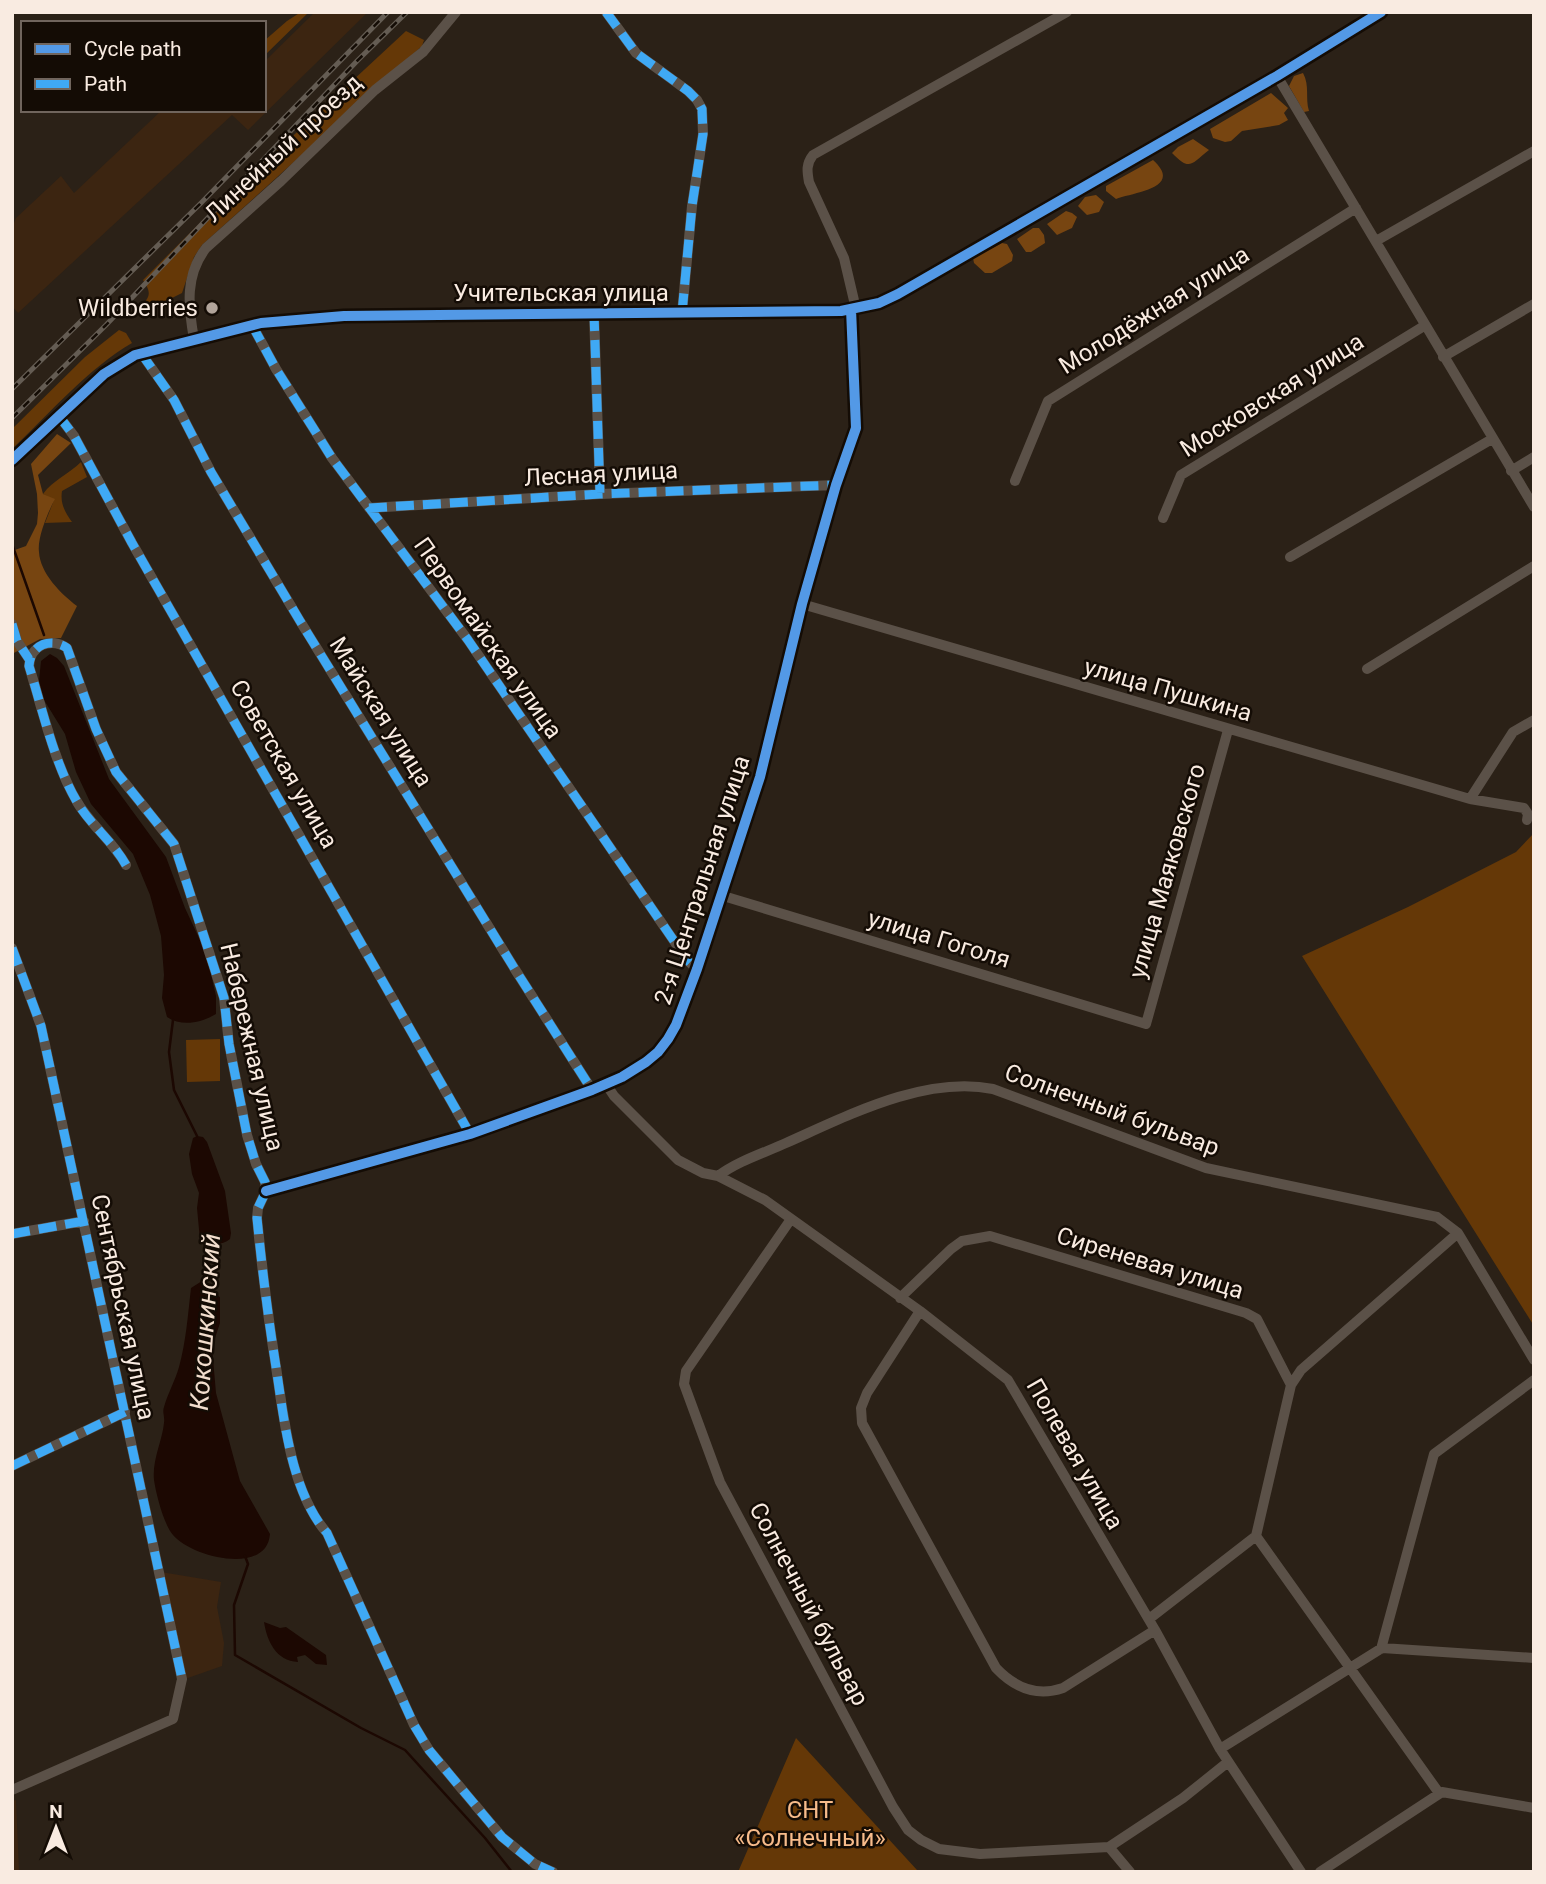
<svg xmlns="http://www.w3.org/2000/svg" width="1546" height="1884" viewBox="0 0 1546 1884" font-family="Roboto,sans-serif">
  <style>
    .built { fill: #3c2511 }
    .green { fill: #653807 }
    .forest { fill: #774511 }
    .water { fill: #1c0802 }
    .lines { fill: none; stroke-linecap: round; stroke-linejoin: round }
    .stream { stroke: #1c0802; stroke-width: 2.5 }
    .minor { stroke: #5b5148; stroke-width: 10 }
    .rail-casing { stroke: #645c53; stroke-width: 5 }
    .rail { stroke: #140c05; stroke-width: 2.5; stroke-dasharray: 8; stroke-linecap: butt }
    .quiet { stroke: #3fa9f5; stroke-width: 9; stroke-dasharray: 18 9; stroke-linecap: butt }
    .cycleway-casing { stroke: #140c05; stroke-width: 15 }
    .cycleway { stroke: #5399e6; stroke-width: 10 }
    .poi-dot { fill: #b1a49a; stroke: #140c05; stroke-width: 2.5 }
    .labels { text-anchor: middle; dominant-baseline: central; stroke-width: 5; stroke-linejoin: round; paint-order: stroke }
    .street-label { font-size: 24px; fill: #f9ebe1; stroke: #140c05 }
    .poi-label { font-size: 24px; fill: #f9ebe1; stroke: #140c05; text-anchor: end }
    .park-label { font-size: 24px; fill: #f8bc8b; stroke: #140c05 }
    .water-label { font-size: 26px; font-style: italic; fill: #f2ddcd; stroke: #140c05 }
  </style>
  <rect width="100%" height="100%" fill="#2b2117"/>
  <path class="built" d="M 315,12 L 368,12 L 248,130 L 232,115 L 18,313 L 12,306 L 12,228 L 16,218 L 61,176 L 74,193 L 162,110 L 264,110 L 264,62 Z
    M 161,1572 L 221,1582 L 217,1607 L 224,1643 L 222,1666 L 185,1679 Z
    M 16,1800 L 19,1872 L 12,1872 L 12,1801 Z"/>
  <path class="green" d="M 301,12 L 309,12 L 264,56 L 264,41 L 287,21 Z
    M 406,31 L 424,40 L 422,46 L 202,245 L 194,257 L 182,293 L 146,311 L 141,316 C 141,297 157,300 143,280 L 214,209 Z
    M 119,330 L 126,333 L 132,343 C 90,367 48,415 12,449 L 12,429 L 85,357 Z
    M 81,462 L 87,477 L 62,491 C 60,504 65,512 72,522 L 45,523 L 54,500 L 43,494 C 53,480 69,474 81,462 Z
    M 1534,833 L 1534,1326 L 1302,956 L 1408,907 L 1516,852 Z
    M 220,1039 L 220,1081 L 187,1082 L 186,1040 Z
    M 796,1738 L 917,1870 L 963,1872 L 738,1872 Z"/>
  <path class="forest" d="M 1303,73 C 1310,86 1305,98 1309,111 L 1304,112 L 1289,86 L 1294,76 Z
    M 1271,93 L 1288,108 L 1284,113 L 1288,120 L 1279,125 L 1242,131 L 1231,141 L 1225,142 L 1213,138 L 1210,129 Z
    M 1193,139 L 1209,150 C 1190,165 1190,171 1172,153 L 1178,147 Z
    M 1153,160 C 1184,188 1134,192 1116,199 L 1106,191 L 1106,186 Z
    M 1096,195 L 1104,202 L 1099,212 L 1087,215 L 1078,206 L 1085,197 Z
    M 1066,211 L 1072,213 L 1077,217 L 1072,228 L 1057,235 L 1047,224 Z
    M 1033,228 L 1039,228 L 1044,235 L 1045,243 L 1031,252 L 1026,252 L 1017,239 Z
    M 1002,243 L 1007,244 L 1013,255 L 1012,261 L 992,273 L 985,273 L 974,263 L 973,258 Z
    M 57,434 L 71,443 L 38,475 L 43,494 L 55,499 C 48,512 37,538 39,552 C 40,573 61,594 77,606 L 61,638 L 40,639 L 12,654 L 12,551 L 26,546 L 37,524 L 38,513 L 37,494 L 31,464 Z"/>
  <path class="water" d="M 50,654 L 57,658 L 64,666 L 109,779 L 166,857 L 185,908 L 206,953 L 216,996 L 216,1014 C 201,1023 182,1027 167,1017 L 162,998 L 164,975 L 161,936 L 150,895 L 133,854 L 91,804 L 76,772 L 65,734 L 44,700 L 39,681 L 41,661 Z
    M 197,1136 L 203,1137 L 207,1142 L 225,1191 L 231,1233 L 230,1239 C 222,1246 210,1245 200,1240 L 197,1208 L 199,1193 L 192,1174 L 189,1154 L 193,1138 Z
    M 202,1281 C 209,1284 209,1292 220,1297 L 220,1323 L 212,1347 L 216,1393 L 240,1481 L 270,1534 C 267,1576 191,1557 173,1535 C 164,1525 156,1494 154,1480 C 152,1460 162,1442 164,1423 C 165,1417 162,1412 164,1407 C 168,1393 175,1381 179,1367 C 186,1342 188,1314 191,1288 Z
    M 264,1622 L 280,1628 L 286,1627 L 326,1655 L 327,1665 L 316,1664 L 305,1655 L 297,1657 L 298,1662 C 276,1661 267,1641 264,1622 Z"/>
  <g class="lines">
    <path class="stream" d="M 12,544 L 44,635
      M 173,1020 L 169,1052 L 174,1090 L 197,1136
      M 202,1283 L 215,1243
      M 245,1556 L 248,1564 L 234,1605 L 235,1655 L 361,1728 L 405,1750 L 485,1838 L 512,1872"/>
    <path class="minor" d="M 606,12 L 636,53 L 688,91 L 697,100 L 702,109 L 703,134 L 692,206 L 682,313
      M 1277,76 L 1534,507
      M 1376,241 L 1534,151
      M 856,309 L 844,258 L 809,182 C 807,171 806,164 813,155 L 1067,12
      M 594,313 L 600,494
      M 252,325 L 276,369 L 332,458 L 468,640 L 687,960 L 697,969
      M 194,339 C 188,306 185,275 206,248 L 281,181 L 375,90 L 423,52 L 456,12
      M 141,353 L 174,400 L 211,472 L 300,621 L 516,971 L 592,1090
      M 1443,357 L 1534,304
      M 59,416 L 74,436 L 132,543 L 470,1134
      M 12,460 L 104,374 L 135,355 L 261,323 L 344,316 L 841,311 L 879,303 L 898,294 L 1277,76 L 1381,12
      M 1511,471 L 1534,457
      M 1015,481 L 1048,401 L 1356,208
      M 369,508 L 600,494 L 836,485
      M 1163,518 L 1181,475 L 1424,326
      M 1290,557 L 1492,439
      M 802,604 L 1470,799 L 1524,808 L 1528,814 L 1527,820
      M 12,624 L 17,641 L 29,659
      M 1367,669 L 1534,566
      M 1470,799 L 1513,732 L 1534,720
      M 126,865 C 112,840 89,824 76,800 C 54,762 42,708 29,666 C 30,645 51,637 67,648 L 96,729 L 116,772 L 174,844 L 224,998 L 229,1044 L 247,1135 L 256,1164 L 265,1182 L 266,1191
      M 720,895 L 1146,1024 L 1228,730
      M 12,948 L 41,1026 L 182,1679 L 173,1719 L 12,1790
      M 606,1084 L 614,1096 L 678,1160 L 703,1173 L 718,1176 L 765,1200 L 920,1311 L 1008,1380 L 1155,1630 L 1220,1749 L 1301,1872
      M 718,1176 C 738,1161 764,1153 786,1143 C 847,1116 925,1075 993,1089 L 1206,1168 L 1437,1217 L 1458,1233 L 1534,1360
      M 266,1191 L 470,1134 L 592,1090 L 622,1077 L 646,1062 L 658,1052 L 668,1039 L 676,1025 L 697,969 L 760,777 L 802,604 L 836,485 L 856,428 L 851,309
      M 266,1191 L 258,1208 L 257,1218 C 262,1268 268,1317 276,1367 C 284,1419 291,1492 327,1533 L 414,1725 L 429,1750 L 502,1837 L 535,1864 L 553,1872
      M 791,1219 L 686,1371 L 684,1384 L 720,1482 L 893,1807 L 908,1830 L 921,1840 L 939,1849 L 980,1854 L 1109,1847 L 1183,1798 L 1228,1762
      M 12,1234 L 84,1221
      M 900,1298 L 951,1249 L 962,1241 L 990,1236 L 1246,1313 L 1257,1319 L 1291,1385
      M 920,1311 L 867,1393 L 861,1408 L 862,1423 L 996,1668 C 1015,1688 1037,1697 1063,1688 L 1155,1630
      M 12,1466 L 125,1412
      M 1256,1536 L 1439,1793
      M 1149,1619 L 1256,1536 L 1291,1385 L 1301,1370 L 1458,1233
      M 1381,1649 L 1434,1454 L 1534,1380
      M 1220,1749 L 1382,1648 L 1534,1658
      M 1109,1847 L 1130,1872
      M 1320,1872 L 1442,1792 L 1534,1808"/>
    <defs>
      <path id="rail" d="M 12,389 L 201,203 L 388,12
        M 12,418 L 106,325 L 357,61 L 407,12"/>
    </defs>
    <use href="#rail" class="rail-casing"/>
    <use href="#rail" class="rail"/>
    <path class="quiet" d="M 606,12 L 636,53 L 688,91 L 697,100 L 702,109 L 703,134 L 692,206 L 682,313
      M 594,313 L 600,494
      M 252,325 L 276,369 L 332,458 L 468,640 L 687,960 L 697,969
      M 141,353 L 174,400 L 211,472 L 300,621 L 516,971 L 592,1090
      M 59,416 L 74,436 L 132,543 L 470,1134
      M 369,508 L 600,494 L 836,485
      M 12,624 L 17,641 L 29,659
      M 126,865 C 112,840 89,824 76,800 C 54,762 42,708 29,666 C 30,645 51,637 67,648 L 96,729 L 116,772 L 174,844 L 224,998 L 229,1044 L 247,1135 L 256,1164 L 265,1182 L 266,1191
      M 12,948 L 41,1026 L 182,1679
      M 266,1191 L 258,1208 L 257,1218 C 262,1268 268,1317 276,1367 C 284,1419 291,1492 327,1533 L 414,1725 L 429,1750 L 502,1837 L 535,1864 L 553,1872
      M 12,1234 L 84,1221
      M 12,1466 L 125,1412"/>
    <defs>
      <path id="cycleway" d="M 12,460 L 104,374 L 135,355 L 261,323 L 344,316 L 841,311 L 879,303 L 898,294 L 1277,76 L 1381,12
        M 266,1191 L 470,1134 L 592,1090 L 622,1077 L 646,1062 L 658,1052 L 668,1039 L 676,1025 L 697,969 L 760,777 L 802,604 L 836,485 L 856,428 L 851,309"/>
    </defs>
    <use href="#cycleway" class="cycleway-casing"/>
    <use href="#cycleway" class="cycleway"/>
  </g>
  <circle class="poi-dot" cx="212" cy="308" r="7"/>
  <g class="labels">
    <g class="street-label">
      <text transform="translate(283 148) rotate(-43)">Линейный проезд</text>
      <text x="561" y="293">Учительская улица</text>
      <text transform="translate(1154 310) rotate(-32)">Молодёжная улица</text>
      <text transform="translate(1272 395) rotate(-32)">Московская улица</text>
      <text transform="translate(601 474) rotate(-3)">Лесная улица</text>
      <text transform="translate(488 638) rotate(55)">Первомайская улица</text>
      <text transform="translate(1168 690) rotate(16)">улица Пушкина</text>
      <text transform="translate(381 712) rotate(58)">Майская улица</text>
      <text transform="translate(284 764) rotate(60)">Советская улица</text>
      <text transform="translate(1167 871) rotate(-74)">улица Маяковского</text>
      <text transform="translate(702 880) rotate(-72)">2-я Центральная улица</text>
      <text transform="translate(939 939) rotate(17)">улица Гоголя</text>
      <text transform="translate(252 1047) rotate(77)">Набережная улица</text>
      <text transform="translate(1112 1110) rotate(20)">Солнечный бульвар</text>
      <text transform="translate(1150 1263) rotate(17)">Сиреневая улица</text>
      <text transform="translate(123 1307) rotate(78)">Сентябрьская улица</text>
      <text transform="translate(1075 1454) rotate(60)">Полевая улица</text>
      <text transform="translate(809 1604) rotate(62)">Солнечный бульвар</text>
    </g>
    <g class="poi-label">
      <text x="198" y="308">Wildberries</text>
    </g>
    <g class="park-label">
      <text x="810" y="1810">СНТ<tspan x="810" dy="28">«Солнечный»</tspan></text>
    </g>
    <g class="water-label">
      <text transform="translate(205 1322) rotate(-86)">Кокошкинский</text>
    </g>
  </g>
  <rect width="1546" height="1884" fill="none" stroke="#f9ebe1" stroke-width="28"/>
  <rect x="21" y="21" width="245" height="91" fill="#140c05" stroke="#70655d" stroke-width="2"/>
  <rect x="35" y="44" width="35" height="10" fill="#5399e6" stroke="#70655d" stroke-width="2"/>
  <text x="84" y="56" font-size="21" fill="#f9ebe1">Cycle path</text>
  <rect x="35" y="79" width="35" height="10" fill="#3fa9f5" stroke="#70655d" stroke-width="2"/>
  <text x="84" y="91" font-size="21" fill="#f9ebe1">Path</text>
  <g transform="translate(56 1828)" stroke="#140c05" stroke-width="5" paint-order="stroke">
  <path d="M0-5L12 26L0 18L-12 26Z" fill="#f9ebe1"/>
  <text y="-10" font-size="19" font-weight="bold" text-anchor="middle" fill="#f9ebe1">N</text>
  </g>
</svg>
